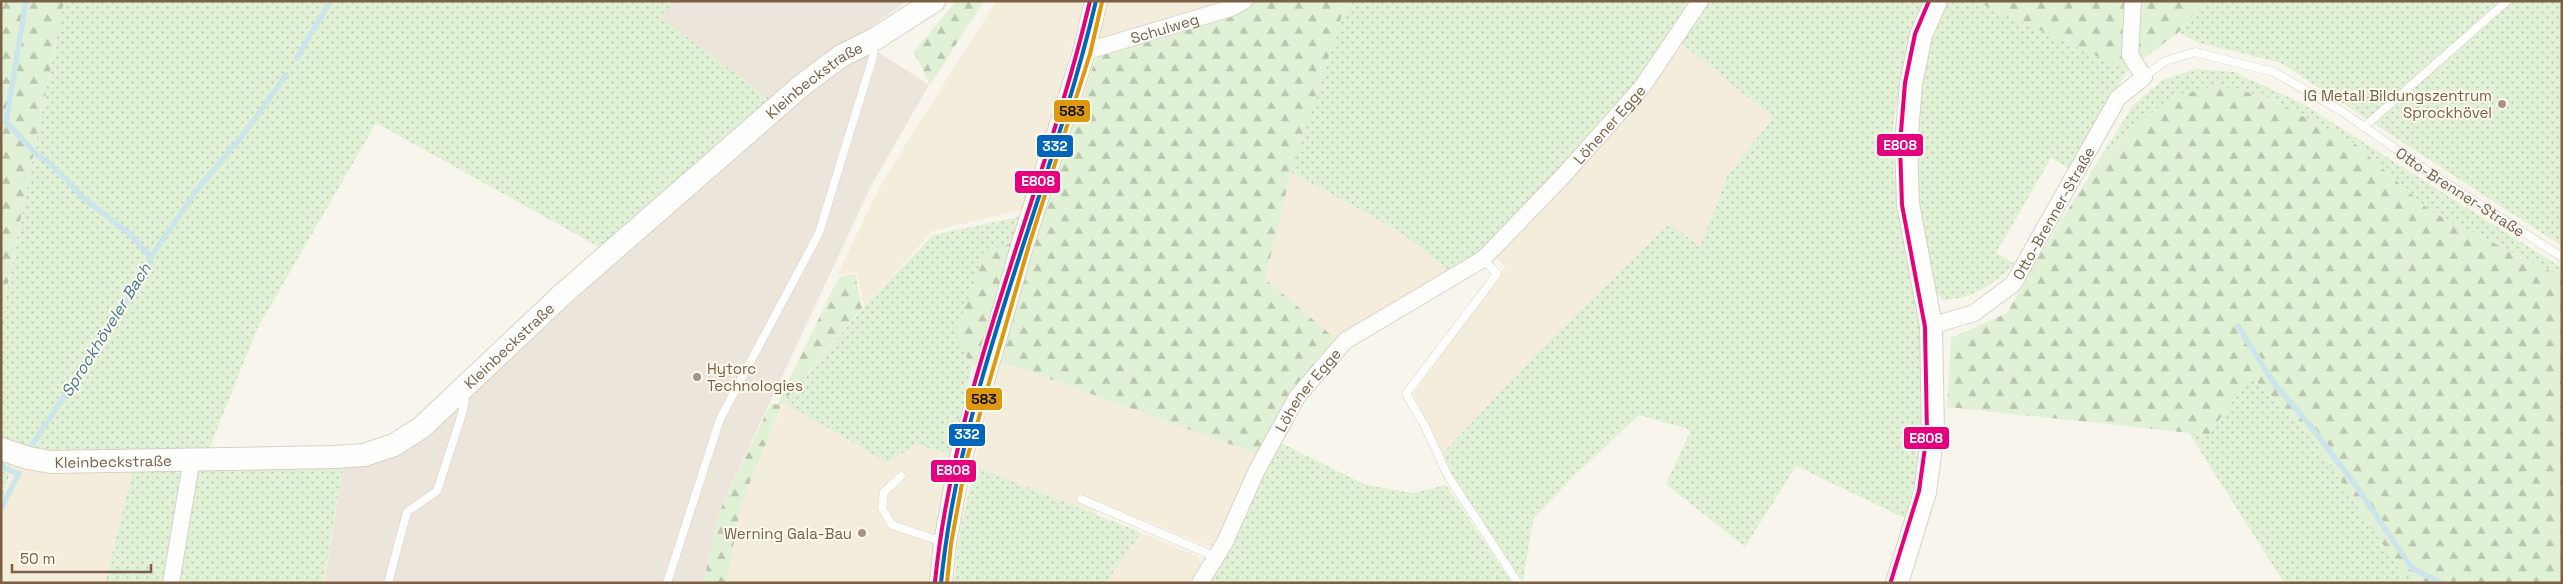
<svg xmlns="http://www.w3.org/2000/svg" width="2563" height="584" viewBox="0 0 2563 584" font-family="'Space Grotesk',sans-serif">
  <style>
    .residential { fill: #f5eddc }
    .industrial { fill: #ebe5dc }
    .grass { fill: url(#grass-dots) }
    .forest { fill: url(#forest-firs) }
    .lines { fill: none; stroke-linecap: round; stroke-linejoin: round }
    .stream { stroke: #cbe5eb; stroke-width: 5.5 }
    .lane-casing { stroke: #d8d2ca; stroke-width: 9 }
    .street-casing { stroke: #d8d2ca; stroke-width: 18 }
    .secondary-casing { stroke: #d8d1c7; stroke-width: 24 }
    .lane { stroke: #fefefc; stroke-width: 8 }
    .street { stroke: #fefefc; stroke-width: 16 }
    .secondary { stroke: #fefefc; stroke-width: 22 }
    .bus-1-casing { stroke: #fffaef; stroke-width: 8 }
    .bus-2-casing { stroke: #fffaef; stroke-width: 8 }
    .bus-3-casing { stroke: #fffaef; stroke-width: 8 }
    .bus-1 { stroke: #0065bd; stroke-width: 4 }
    .bus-2 { stroke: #de980e; stroke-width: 4 }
    .bus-3 { stroke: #e5007d; stroke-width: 4 }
    .poi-dot { fill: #a79481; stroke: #fffaef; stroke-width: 2 }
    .labels { text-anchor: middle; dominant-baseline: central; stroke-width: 4; stroke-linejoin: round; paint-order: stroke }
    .street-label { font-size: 15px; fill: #7b5f47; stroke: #fffaef }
    .poi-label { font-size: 15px; fill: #7b5f47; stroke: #fffaef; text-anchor: end }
    .water-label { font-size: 16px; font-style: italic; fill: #3e7a91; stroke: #fffaef }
    .line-badge { stroke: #fffaef; stroke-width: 2 }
    .badge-label { font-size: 14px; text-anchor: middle; font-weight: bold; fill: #fff }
    .pale-badge-label { font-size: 14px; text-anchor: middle; font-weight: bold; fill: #111 }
  </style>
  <defs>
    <pattern id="grass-dots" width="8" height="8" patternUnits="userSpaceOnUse" patternTransform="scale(1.25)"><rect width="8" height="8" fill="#e1f1d5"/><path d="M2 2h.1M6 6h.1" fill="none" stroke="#bbc6af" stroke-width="1.8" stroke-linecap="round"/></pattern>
    <pattern id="forest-firs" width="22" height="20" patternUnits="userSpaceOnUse" patternTransform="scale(1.25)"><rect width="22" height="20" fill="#e1f1d5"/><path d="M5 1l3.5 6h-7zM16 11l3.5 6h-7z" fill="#bbc6af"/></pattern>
  </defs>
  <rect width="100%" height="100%" fill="#f8f5ec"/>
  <path class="residential" d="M 996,1 L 1085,1 L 1024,209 L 932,231 L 864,307 L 857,272 L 838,274 L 880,186 Z
    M 1108,1 L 1233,1 L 1099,40 Z
    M 1681,43 L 1773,118 L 1728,174 L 1700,248 L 1669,224 L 1542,348 L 1442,454 L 1413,394 L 1505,267 L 1496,256 L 1632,111 Z
    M 1291,172 L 1400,232 L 1451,272 L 1337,340 L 1265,280 Z
    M 1000,361 L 1257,454 L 1223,531 L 1212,548 L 1102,503 L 1096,515 L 974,466 Z
    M 784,401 L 888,463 L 916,444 L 951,454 L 930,583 L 726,583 L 742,502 Z
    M 14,460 L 134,466 L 105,583 L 1,583 L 1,508 Z
    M 1141,533 L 1199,557 L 1202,565 L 1192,583 L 1106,583 Z"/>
  <path class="industrial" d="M 674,1 L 907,1 L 770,99 L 661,18 Z
    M 866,44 L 929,85 L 871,186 L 722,505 L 703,583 L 324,583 L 344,463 L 398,453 L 566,299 Z"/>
  <path class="grass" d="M 64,1 L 674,1 L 662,18 L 770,99 L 601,248 L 376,123 L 257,329 L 208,452 L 43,452 L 1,440 L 1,321 Z
    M 1353,1 L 1694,1 L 1647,71 L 1483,253 L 1451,272 L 1400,232 L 1291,172 L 1341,18 Z
    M 1707,1 L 1926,1 C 1912,46 1892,97 1893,144 C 1893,203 1909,259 1919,316 C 1931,386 1925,451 1905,518 L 1796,466 L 1745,547 L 1666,484 L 1691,430 L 1639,415 L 1575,475 L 1533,519 L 1523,582 C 1494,542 1462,500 1442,454 L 1542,348 L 1670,223 L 1700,247 L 1728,174 L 1773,118 L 1681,43 Z
    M 1945,1 L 1975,1 L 2128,70 L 2069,168 L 2051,158 L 1996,253 L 2015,264 C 1991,285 1976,298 1943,300 L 1935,291 L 1918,199 L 1918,125 L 1926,51 Z
    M 2204,1 L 2562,1 L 2562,246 L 2281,63 L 2196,42 L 2179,32 Z
    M 2196,69 L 2234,72 L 2303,104 L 2562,268 L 2562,277 L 2430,211 L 2355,144 L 2264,96 L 2169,99 L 2132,130 L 2088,177 L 2134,104 L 2163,80 Z
    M 1023,216 L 1015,243 L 956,333 L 972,367 L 952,455 L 916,444 L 888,463 L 783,402 L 863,308 L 933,235 Z
    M 2251,376 L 2311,436 L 2402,573 L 2423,583 L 2284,583 L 2189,433 L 2208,435 Z
    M 1279,442 L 1366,485 L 1413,493 L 1446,485 L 1512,583 L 1204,583 Z
    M 1,457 L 13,460 L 1,506 Z
    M 344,463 L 323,583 L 105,583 L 134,466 Z
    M 974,466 L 1135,530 L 1141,533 L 1106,583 L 954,583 L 958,541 Z"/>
  <path class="forest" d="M 1,1 L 64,1 L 1,318 Z
    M 956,1 L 984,1 L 930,85 L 914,52 Z
    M 1255,1 L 1353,1 L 1341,18 L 1291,172 L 1265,279 L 1337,340 L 1257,454 L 1000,361 L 1018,295 L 1097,54 L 1231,13 Z
    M 1975,1 L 2204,1 L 2179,32 L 2128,70 Z
    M 2216,85 L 2264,96 L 2355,144 L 2430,211 L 2562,277 L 2562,583 L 2423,583 L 2402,573 L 2311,436 L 2251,376 L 2208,435 L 1947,407 L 1951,338 L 2007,313 L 2044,248 L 2088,178 L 2132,130 L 2169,99 Z
    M 1016,242 L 980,362 L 972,367 L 955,333 L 986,251 Z
    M 855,274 L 862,308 L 783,402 L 742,502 L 726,583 L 703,583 L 722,506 L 771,403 L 777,405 L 839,277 Z"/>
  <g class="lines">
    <path class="stream" d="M 26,1 L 6,122 L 37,155 L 46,160 L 64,177 L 81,196 L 131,235 L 147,253 L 152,255
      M 297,58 L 330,1
      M 2238,326 L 2273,382 L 2309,424 L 2354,483 L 2412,568 L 2441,583
      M 32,445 L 140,281 L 141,273 L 148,269 L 152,255 L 200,186 L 244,134 L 286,75
      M 1,466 L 18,474
      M 1,509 L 19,473"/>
    <defs>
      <g id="lane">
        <path id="s1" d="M 2144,77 L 2165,61 L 2195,52 L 2274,72 L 2343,112 L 2426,170 L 2562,257"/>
        <path d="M 2364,127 L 2507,1"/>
        <path d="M 1483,259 L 1497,274 L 1406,394 L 1425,426 L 1448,476 L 1518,583"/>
        <path d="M 901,476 L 884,492 L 882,508 L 892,525 L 943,542"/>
        <path d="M 1081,499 L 1216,557"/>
        <path d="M 388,583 L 407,512 L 437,491 L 462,414 L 466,393"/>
        <path d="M 667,583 L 720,419 L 819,233 L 872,60 L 875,43"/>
      </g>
      <g id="street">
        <path id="s2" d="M 1084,52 L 1231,8 L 1244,1"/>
        <path id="s3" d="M 1931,326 L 1974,313 L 2013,284 L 2118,98 L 2144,77 L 2130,55 L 2133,1"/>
        <path d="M 171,583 L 192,458"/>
        <path id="s4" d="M 1200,583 L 1225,542 L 1256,472 L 1297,397 L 1345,341 L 1483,259 L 1564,175 L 1642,87 L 1700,1"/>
      </g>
      <g id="secondary">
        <path id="s5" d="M 1,449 L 28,458 L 51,462 L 334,457 L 364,455 L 394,445 L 422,427 L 564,293 L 801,86 L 841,56 L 875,39 L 934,1"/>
        <path d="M 941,583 L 945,543 L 960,461 L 1023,243 L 1084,52 L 1096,1"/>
        <path d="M 1897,583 L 1925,492 L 1933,433 L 1931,326 L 1908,204 L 1906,144 L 1911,84 L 1921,35 L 1936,1"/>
      </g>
    </defs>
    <use href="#lane" class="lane-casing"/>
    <use href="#street" class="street-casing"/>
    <use href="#secondary" class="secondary-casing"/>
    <use href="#lane" class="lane"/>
    <use href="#street" class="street"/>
    <use href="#secondary" class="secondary"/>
    <defs>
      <path id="bus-1" d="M 941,583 C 961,382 1050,196 1096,1"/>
      <path id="bus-2" d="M 947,583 L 951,544 L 966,462 L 1029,245 L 1090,54 L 1102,2"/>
      <path id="bus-3" d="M 1891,581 L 1919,491 L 1927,433 L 1925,327 L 1902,205 L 1900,144 L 1905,83 L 1915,34 L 1929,1
        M 935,582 C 955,382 1044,196 1090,1"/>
    </defs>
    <use href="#bus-1" class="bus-1-casing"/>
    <use href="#bus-2" class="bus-2-casing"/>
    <use href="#bus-3" class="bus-3-casing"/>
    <use href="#bus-1" class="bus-1"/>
    <use href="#bus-2" class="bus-2"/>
    <use href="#bus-3" class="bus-3"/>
  </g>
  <g class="poi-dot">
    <circle cx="2502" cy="104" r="5"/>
    <circle cx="697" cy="377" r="5"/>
    <circle cx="862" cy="533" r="5"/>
  </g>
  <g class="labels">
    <g class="street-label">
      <text stroke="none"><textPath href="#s2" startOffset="84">Schulweg</textPath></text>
      <text stroke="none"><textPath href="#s5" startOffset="954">Kleinbeckstraße</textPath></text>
      <text stroke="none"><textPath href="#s4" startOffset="629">Löhener Egge</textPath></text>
      <text stroke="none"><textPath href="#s1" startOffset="361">Otto-Brenner-Straße</textPath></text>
      <text stroke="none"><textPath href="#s3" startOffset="175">Otto-Brenner-Straße</textPath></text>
      <text stroke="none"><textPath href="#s5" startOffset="549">Kleinbeckstraße</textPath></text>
      <text stroke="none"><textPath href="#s4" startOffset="222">Löhener Egge</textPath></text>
      <text stroke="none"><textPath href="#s5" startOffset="114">Kleinbeckstraße</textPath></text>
    </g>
    <g class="poi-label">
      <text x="2492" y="95">IG Metall Bildungszentrum<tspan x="2492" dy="17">Sprockhövel</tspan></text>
      <text x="707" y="368" text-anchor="start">Hytorc<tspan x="707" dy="17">Technologies</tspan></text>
      <text x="852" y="533">Werning Gala-Bau</text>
    </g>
    <g class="water-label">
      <text transform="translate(106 330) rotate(-58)">Sprockhöveler Bach</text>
    </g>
  </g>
  <g class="line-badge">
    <rect x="1053" y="99" width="38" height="24" rx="5" fill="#de980e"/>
    <rect x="1876" y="133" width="48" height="24" rx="5" fill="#e5007d"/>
    <rect x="1036" y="134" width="38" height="24" rx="5" fill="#0065bd"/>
    <rect x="1014" y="170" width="47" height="24" rx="5" fill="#e5007d"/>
    <rect x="965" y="387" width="38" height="24" rx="5" fill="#de980e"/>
    <rect x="948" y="423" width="38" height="24" rx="5" fill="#0065bd"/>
    <rect x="1903" y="426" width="47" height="24" rx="5" fill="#e5007d"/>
    <rect x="930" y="459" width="47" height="24" rx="5" fill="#e5007d"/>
  </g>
  <g class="badge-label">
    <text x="1900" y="150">E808</text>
    <text x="1055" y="151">332</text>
    <text x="1038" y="186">E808</text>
    <text x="967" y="439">332</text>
    <text x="1926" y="443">E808</text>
    <text x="953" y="475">E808</text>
  </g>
  <g class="pale-badge-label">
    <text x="1072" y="116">583</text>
    <text x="984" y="404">583</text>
  </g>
  <rect width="2563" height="584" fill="none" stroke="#7b5f47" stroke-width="5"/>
  <path d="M12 564v8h139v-8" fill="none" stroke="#7b5f47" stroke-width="2.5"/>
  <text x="20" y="564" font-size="15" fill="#7b5f47" stroke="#fffaef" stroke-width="4" paint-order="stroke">50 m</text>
</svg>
